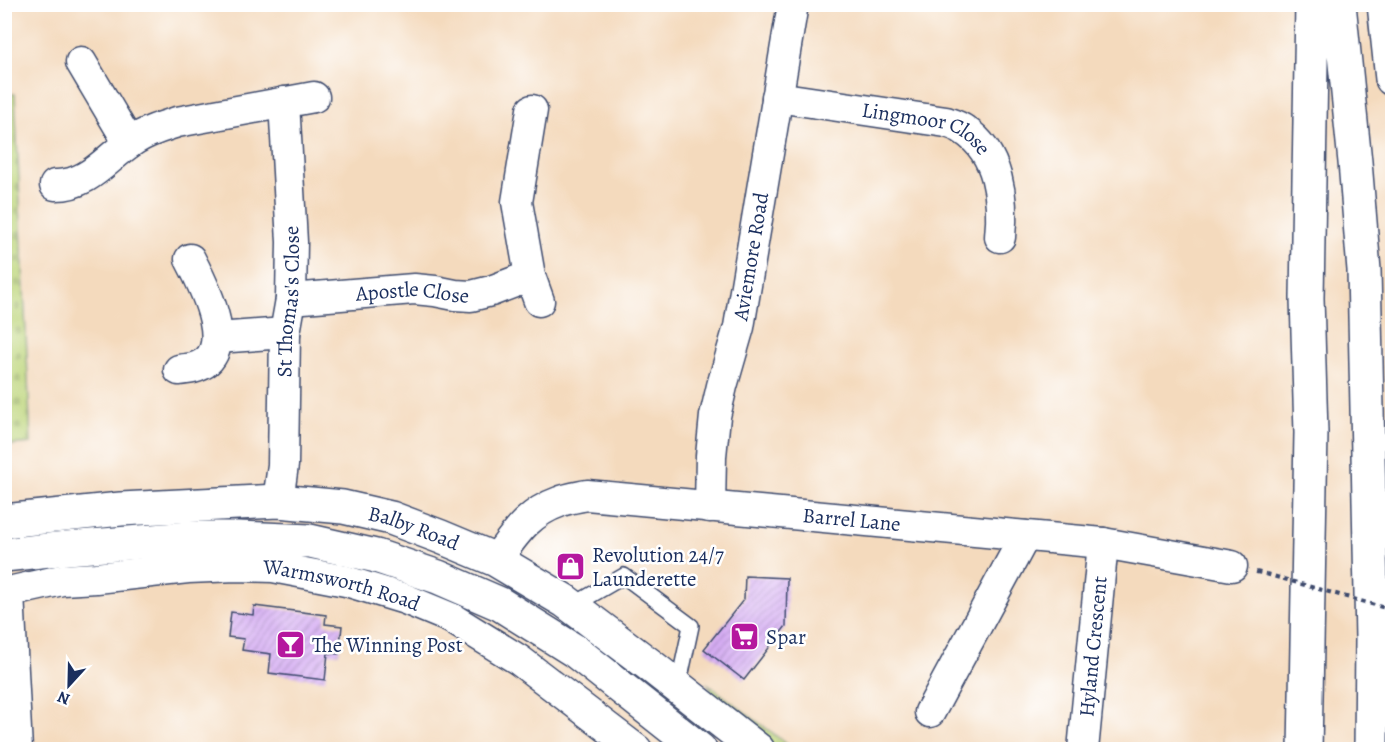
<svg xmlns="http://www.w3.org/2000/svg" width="1397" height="754" viewBox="0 0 1397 754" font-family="Alegreya,serif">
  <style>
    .grass { fill: url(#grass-tufts); stroke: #6c826c; stroke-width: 1.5 }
    .cemetery { fill: url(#cemetery-stones); stroke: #6c826c; stroke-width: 1.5 }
    .building { fill: url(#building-hatch) }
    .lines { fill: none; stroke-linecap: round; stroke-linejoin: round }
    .lane-casing { stroke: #3c496c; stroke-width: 18 }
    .street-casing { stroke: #3c496c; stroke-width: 33 }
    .primary-casing { stroke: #3c496c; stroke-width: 36 }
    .highway-casing { stroke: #3c496c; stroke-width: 36 }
    .path { stroke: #3c496c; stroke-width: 4; stroke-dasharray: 4.5 4.5; stroke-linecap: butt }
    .lane { stroke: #fff; stroke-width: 15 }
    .street { stroke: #fff; stroke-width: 30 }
    .primary { stroke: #fff; stroke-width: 33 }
    .highway { stroke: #fff; stroke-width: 33 }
    .path-bridge { stroke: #3c496c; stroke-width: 4; stroke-dasharray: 4.5 4.5; stroke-linecap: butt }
    .labels { text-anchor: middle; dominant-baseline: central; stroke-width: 5; stroke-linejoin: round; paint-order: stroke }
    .street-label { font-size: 21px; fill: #1b2f5e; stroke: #fff }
    .poi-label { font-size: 21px; fill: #1b2f5e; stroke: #fff; text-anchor: start }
  </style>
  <defs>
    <pattern id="grass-tufts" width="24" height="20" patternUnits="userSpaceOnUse" patternTransform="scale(1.5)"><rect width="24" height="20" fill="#bdd57a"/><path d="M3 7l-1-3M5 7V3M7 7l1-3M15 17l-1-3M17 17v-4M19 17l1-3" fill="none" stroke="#a2b76c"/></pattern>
    <pattern id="cemetery-stones" width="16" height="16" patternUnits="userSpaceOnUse" patternTransform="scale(1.5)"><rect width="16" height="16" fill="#bdd57a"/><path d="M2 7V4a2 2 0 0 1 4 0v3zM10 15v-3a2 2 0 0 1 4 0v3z" fill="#a2b76c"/></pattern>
    <pattern id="building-hatch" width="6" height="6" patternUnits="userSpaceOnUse" patternTransform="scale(1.5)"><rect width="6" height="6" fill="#d6adf3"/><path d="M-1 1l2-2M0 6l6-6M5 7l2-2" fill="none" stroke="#ad8dc8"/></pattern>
  </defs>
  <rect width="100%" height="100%" fill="#fff"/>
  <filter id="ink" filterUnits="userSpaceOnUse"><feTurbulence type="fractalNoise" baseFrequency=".0167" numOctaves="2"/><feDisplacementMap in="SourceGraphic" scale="12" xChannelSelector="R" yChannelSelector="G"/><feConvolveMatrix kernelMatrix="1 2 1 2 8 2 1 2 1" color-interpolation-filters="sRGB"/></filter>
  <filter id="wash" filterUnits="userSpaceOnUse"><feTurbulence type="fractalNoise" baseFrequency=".008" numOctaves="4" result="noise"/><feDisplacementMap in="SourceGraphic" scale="24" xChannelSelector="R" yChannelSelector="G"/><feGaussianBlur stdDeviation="1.35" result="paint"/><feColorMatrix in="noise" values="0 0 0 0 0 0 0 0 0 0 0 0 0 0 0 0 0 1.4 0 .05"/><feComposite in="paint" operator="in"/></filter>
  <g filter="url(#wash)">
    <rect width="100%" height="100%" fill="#f4dabd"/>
    <path class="grass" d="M 708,684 L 793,749 L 777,749 L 715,700 Z"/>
    <path class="cemetery" d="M 4,94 L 15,94 L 31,443 L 10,445 L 4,412 Z"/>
    <g id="blocks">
      <path class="building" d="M 745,576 L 787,578 L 786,626 L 744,680 L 704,649 L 744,599 Z
        M 254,606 L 326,615 L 325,624 L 342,626 L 339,654 L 328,653 L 325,680 L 269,673 L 271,654 L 242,650 L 244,639 L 228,637 L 231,612 L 253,615 Z"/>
    </g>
  </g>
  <g filter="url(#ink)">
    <use href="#blocks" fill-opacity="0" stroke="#3c496c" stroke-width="1.5"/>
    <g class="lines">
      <defs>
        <path id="lane" d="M 572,606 L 624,576 L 691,626 L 678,687"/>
        <g id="street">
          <path d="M 81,62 L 129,143"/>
          <path id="s1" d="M 777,97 L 946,122 C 952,124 959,126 964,130 C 999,153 1004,199 1000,237"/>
          <path d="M 532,110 L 517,202 L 530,276 L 539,301"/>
          <path d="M 55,185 C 89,186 108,156 134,140 C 147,131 162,127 177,122 L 314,97"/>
          <path id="s2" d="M 291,299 L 414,289 L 435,291 L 455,295 L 471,296 L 491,291 L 530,276"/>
          <path d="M 217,338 L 285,333"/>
          <path d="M 179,370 C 184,369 189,369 193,368 C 241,356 203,284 190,259"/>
          <path id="s3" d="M 278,501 L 283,465 L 285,333 L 291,299 L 292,242 L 284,102"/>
          <path id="s4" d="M 710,507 L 711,456 L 715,416 L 722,386 L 739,327 L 793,4"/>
          <path id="s5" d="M 496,560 C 515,534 528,513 559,502 C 568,498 578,497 587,495 L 1103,543 L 1232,566"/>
          <path id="s6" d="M 4,593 L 62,580 L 96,578 L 188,568 L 236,566 L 273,567 L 346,581 L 405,599 L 451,618 L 519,660 L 637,750"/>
          <path d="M 9,593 L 17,750"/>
          <path d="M 930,712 L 1025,536"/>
          <path id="s7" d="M 1083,750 L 1103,543"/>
        </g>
        <g id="primary">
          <path id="s8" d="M 4,521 L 121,509 L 278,501 L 343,507 L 391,518 L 441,537 L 496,560 L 565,601 L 651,666 L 758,750"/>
          <path d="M 4,555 L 67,548 L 190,538 L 238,538 L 310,541 L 376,556 L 438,577 L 500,604 L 575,651 L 700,750"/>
        </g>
        <path id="highway" d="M 1339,4 L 1355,162 L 1364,270 L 1372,639 L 1371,750
          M 1384,4 L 1392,79
          M 1305,750 L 1311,433 L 1307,298 L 1312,4"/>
      </defs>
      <use href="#lane" class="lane-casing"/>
      <use href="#street" class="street-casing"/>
      <use href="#primary" class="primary-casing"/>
      <use href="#highway" class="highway-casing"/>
      <path class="path" d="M 1256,572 L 1266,574"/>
      <use href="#lane" class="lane"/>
      <use href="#street" class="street"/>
      <use href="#primary" class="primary"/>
      <use href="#highway" class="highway"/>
      <path class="path-bridge" d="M 1266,574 L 1392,610"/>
    </g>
  </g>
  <defs>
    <symbol id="shop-square" viewBox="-11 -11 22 22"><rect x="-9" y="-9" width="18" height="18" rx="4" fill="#b5179e" stroke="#fff"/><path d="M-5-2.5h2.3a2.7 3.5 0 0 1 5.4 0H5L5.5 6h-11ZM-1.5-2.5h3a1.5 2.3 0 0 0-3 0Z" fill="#fff"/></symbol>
    <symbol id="supermarket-square" viewBox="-11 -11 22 22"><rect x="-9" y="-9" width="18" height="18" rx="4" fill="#b5179e" stroke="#fff"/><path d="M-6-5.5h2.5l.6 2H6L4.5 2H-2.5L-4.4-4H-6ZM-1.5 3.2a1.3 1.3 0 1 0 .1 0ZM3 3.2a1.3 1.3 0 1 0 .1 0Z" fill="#fff"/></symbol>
    <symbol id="bar-square" viewBox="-11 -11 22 22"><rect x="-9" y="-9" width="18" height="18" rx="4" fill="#b5179e" stroke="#fff"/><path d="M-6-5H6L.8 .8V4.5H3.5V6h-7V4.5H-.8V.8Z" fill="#fff"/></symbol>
  </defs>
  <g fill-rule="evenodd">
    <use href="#shop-square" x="554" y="550" width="33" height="33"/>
    <use href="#supermarket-square" x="728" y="620" width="33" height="33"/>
    <use href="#bar-square" x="274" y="628" width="33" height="33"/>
  </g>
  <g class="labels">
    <g class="street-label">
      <text stroke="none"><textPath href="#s1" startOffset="154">Lingmoor Close</textPath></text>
      <text stroke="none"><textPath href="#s4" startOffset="255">Aviemore Road</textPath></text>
      <text stroke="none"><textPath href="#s2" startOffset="122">Apostle Close</textPath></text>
      <text stroke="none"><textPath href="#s3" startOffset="200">St Thomas's Close</textPath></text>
      <text stroke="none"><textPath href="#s5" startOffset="382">Barrel Lane</textPath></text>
      <text stroke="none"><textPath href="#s8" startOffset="414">Balby Road</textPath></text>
      <text stroke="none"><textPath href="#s6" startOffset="342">Warmsworth Road</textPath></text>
      <text stroke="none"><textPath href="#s7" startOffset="104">Hyland Crescent</textPath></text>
    </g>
    <g class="poi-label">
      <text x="592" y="555">Revolution 24/7<tspan x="592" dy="24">Launderette</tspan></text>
      <text x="766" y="637">Spar</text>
      <text x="312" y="645">The Winning Post</text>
    </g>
  </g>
  <rect width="1397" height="754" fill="none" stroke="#fff" stroke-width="24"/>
  <g transform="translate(69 685) rotate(202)" stroke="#ffffff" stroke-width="4.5" paint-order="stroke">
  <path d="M0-4.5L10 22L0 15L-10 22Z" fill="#1b2f5e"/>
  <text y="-9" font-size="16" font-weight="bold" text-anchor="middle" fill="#1b2f5e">N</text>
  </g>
</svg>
